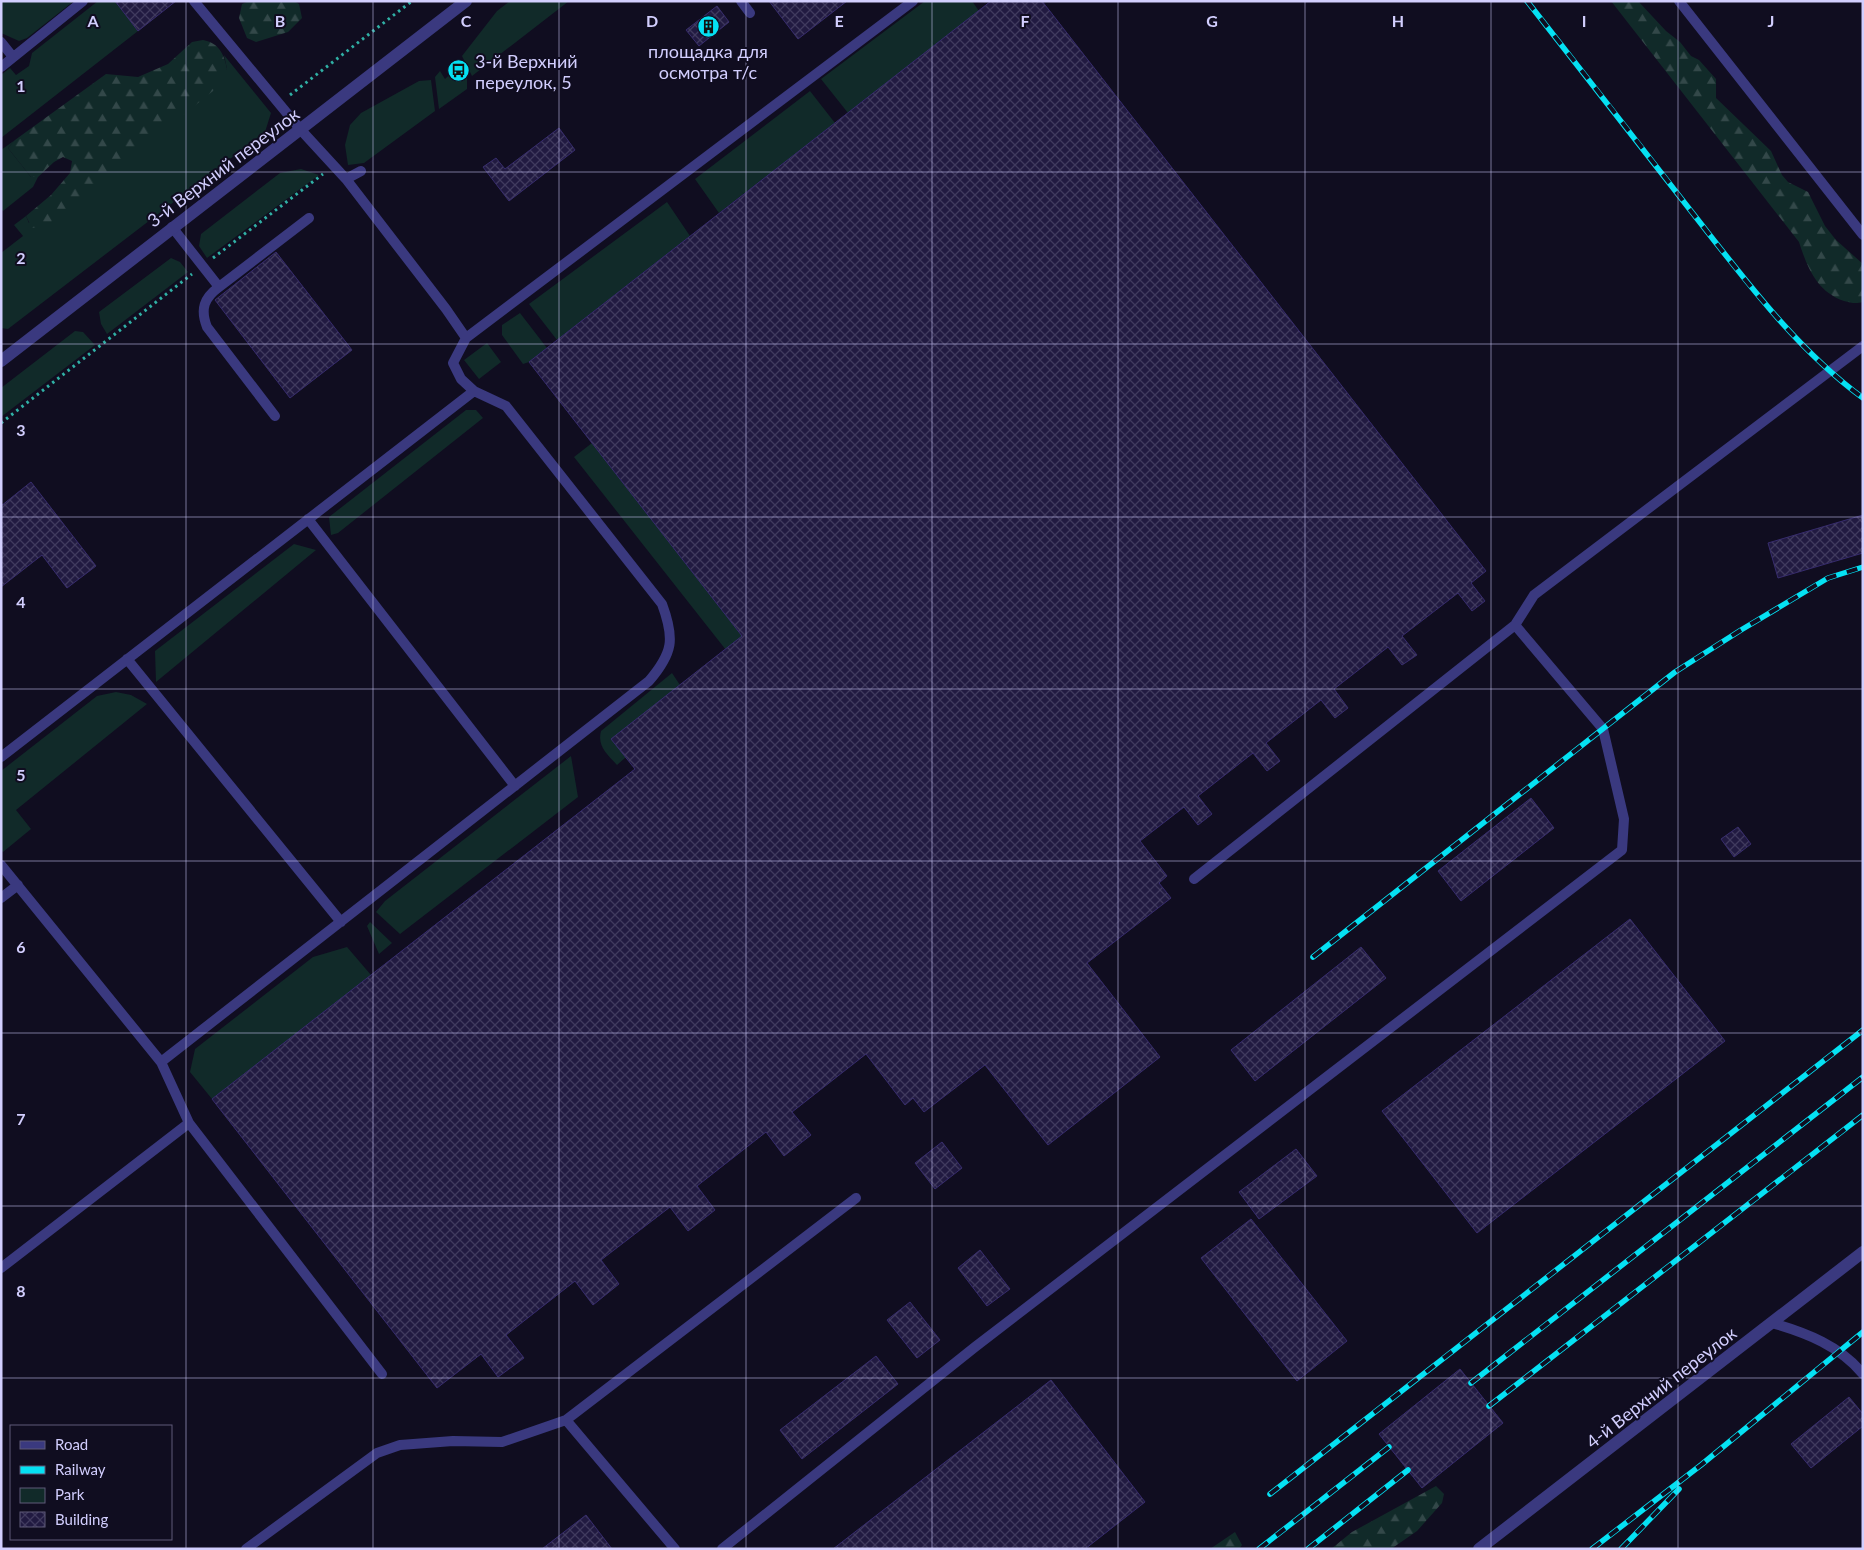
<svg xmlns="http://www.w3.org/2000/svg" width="1864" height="1550" viewBox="0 0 1864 1550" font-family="Lato,sans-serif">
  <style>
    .green { fill: #112a29 }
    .forest { fill: url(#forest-firs) }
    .building { fill: url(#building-cross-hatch); stroke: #372c6d }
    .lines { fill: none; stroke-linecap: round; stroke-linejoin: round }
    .path { stroke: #30b0a5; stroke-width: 3; stroke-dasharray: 2.5 4; stroke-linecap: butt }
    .service { stroke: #3a397f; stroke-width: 10 }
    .minor { stroke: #3a397f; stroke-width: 12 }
    .tertiary { stroke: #3a397f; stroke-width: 12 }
    .rail-casing { stroke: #05e1f3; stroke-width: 5.5 }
    .rail { stroke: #100d20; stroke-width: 4; stroke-dasharray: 11; stroke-linecap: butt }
    .grid { fill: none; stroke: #d2cefe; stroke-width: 1; stroke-opacity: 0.55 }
    .labels { text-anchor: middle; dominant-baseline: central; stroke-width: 4; stroke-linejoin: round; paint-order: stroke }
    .poi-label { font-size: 18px; fill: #d2cefe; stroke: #100d20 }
    .street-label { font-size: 18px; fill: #d2cefe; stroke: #100d20 }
    .grid-label { font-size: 16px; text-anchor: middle; font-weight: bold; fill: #d2cefe; stroke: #100d20; stroke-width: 4; stroke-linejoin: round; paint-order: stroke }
  </style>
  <defs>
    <pattern id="forest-firs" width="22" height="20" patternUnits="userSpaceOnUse" patternTransform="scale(1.25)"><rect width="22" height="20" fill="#112a29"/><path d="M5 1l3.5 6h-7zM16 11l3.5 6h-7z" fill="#334849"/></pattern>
    <pattern id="building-cross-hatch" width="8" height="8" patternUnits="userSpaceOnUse" patternTransform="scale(1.25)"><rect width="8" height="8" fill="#211a41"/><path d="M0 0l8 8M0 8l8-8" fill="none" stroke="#403a5e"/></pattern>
  </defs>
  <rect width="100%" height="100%" fill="#100d20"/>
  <path class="green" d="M 1,1 L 74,1 L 27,38 L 19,41 L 1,33 Z
    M 98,1 L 118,1 L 116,3 L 138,31 L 1,138 L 1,75 L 10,68 L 16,75 L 29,66 L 32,53 Z
    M 510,1 L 569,1 L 472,76 L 462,56 L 497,11 Z
    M 925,1 L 972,1 L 979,11 L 848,113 L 821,79 Z
    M 224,55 L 271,113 L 265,132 L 8,329 L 1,328 L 1,253 L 23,236 L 14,225 L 26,216 L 29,223 L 227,69 Z
    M 461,64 L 467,75 L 467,89 L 439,109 L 435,77 L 440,71 L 445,79 Z
    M 431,80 L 435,111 L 364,163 L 348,165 L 345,145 L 350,125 L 361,113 L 419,81 Z
    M 810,91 L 835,123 L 719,213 L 695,179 Z
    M 15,140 L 8,148 L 31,177 L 38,177 L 33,187 L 3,211 L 1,209 L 1,150 Z
    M 301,169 L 319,175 L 207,258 L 199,246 L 201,234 L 280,173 Z
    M 667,202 L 690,236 L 557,340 L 529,304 Z
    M 171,258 L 180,262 L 188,272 L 107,334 L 101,324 L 99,312 Z
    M 520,313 L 547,348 L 529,362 L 523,364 L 502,335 L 502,325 Z
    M 75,331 L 83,332 L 95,345 L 1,417 L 1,388 Z
    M 487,343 L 501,362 L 479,379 L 464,360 Z
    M 466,410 L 476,410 L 483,418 L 338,533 L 331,535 L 329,517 Z
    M 592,443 L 742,636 L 726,650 L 574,457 Z
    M 294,544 L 316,550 L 156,682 L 155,651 Z
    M 672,673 L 680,685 L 626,757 L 617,765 C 607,754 597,746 601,731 Z
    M 116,692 L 131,695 L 147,704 L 16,810 L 31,829 L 3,852 L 1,850 L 1,771 L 97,696 Z
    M 571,756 L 578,797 L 400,934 L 376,912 L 385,901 Z
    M 370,922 L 392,943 L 379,954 L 367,926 Z
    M 347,947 L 371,975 L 212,1099 L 190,1072 L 195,1049 L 313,957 Z"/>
  <path class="forest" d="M 249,1 L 294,1 L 299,4 L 302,18 L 288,32 L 256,42 L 247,38 L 239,18 L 242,4 Z
    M 1611,1 L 1638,1 L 1666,31 L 1680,42 L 1691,56 L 1699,60 L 1716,79 L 1716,98 L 1771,151 L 1782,175 L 1788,182 L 1808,192 L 1825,226 L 1836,240 L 1863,264 L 1863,302 C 1855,304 1852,303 1844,301 C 1817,292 1807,267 1799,242 Z
    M 203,40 C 219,43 224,54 227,69 L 213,91 L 45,227 L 32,228 L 26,216 L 51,195 L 70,173 L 72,161 L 63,157 L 54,162 L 38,177 L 31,177 L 8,148 L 15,140 L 106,74 L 138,77 L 168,64 L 192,42 Z
    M 1436,1486 L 1444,1494 L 1442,1503 L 1417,1531 L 1391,1549 L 1331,1549 L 1352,1532 Z
    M 1235,1532 L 1242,1545 L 1239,1549 L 1210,1549 Z"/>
  <path class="building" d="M 115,1 L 176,1 L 138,31 Z
    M 769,1 L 847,1 L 798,39 Z
    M 991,1 L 1042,1 L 1486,571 L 1471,583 L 1485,601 L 1472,611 L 1458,593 L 1402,636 L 1417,655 L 1402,665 L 1388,647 L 1334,689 L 1348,708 L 1335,718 L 1321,700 L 1266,743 L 1280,761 L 1267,771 L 1253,753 L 1198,796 L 1212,814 L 1198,825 L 1184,807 L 1140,841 L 1167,876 L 1159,883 L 1171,898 L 1087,963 L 1160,1057 L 1048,1145 L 985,1065 L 924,1112 L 913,1098 L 905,1105 L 866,1054 L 792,1112 L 811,1135 L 784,1156 L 766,1132 L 697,1186 L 715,1210 L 688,1231 L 670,1207 L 601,1260 L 619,1284 L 593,1305 L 575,1281 L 506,1335 L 524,1358 L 498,1377 L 481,1354 L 437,1388 L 212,1099 L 635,769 L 611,739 L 742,636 L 529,362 Z
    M 717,6 L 729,22 L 699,46 L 686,30 Z
    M 559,128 L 575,150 L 509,201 L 483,167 L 496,158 L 505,169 Z
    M 276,252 L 352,350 L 290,398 L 215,300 Z
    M 31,482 L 96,566 L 67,588 L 42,555 L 1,587 L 1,506 Z
    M 1863,515 L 1863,553 L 1778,578 L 1768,543 Z
    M 1531,798 L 1554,828 L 1461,901 L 1438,871 Z
    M 1738,827 L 1751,844 L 1734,857 L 1721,839 Z
    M 1630,919 L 1725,1041 L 1477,1233 L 1382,1111 Z
    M 1361,947 L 1386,978 L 1255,1081 L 1231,1050 Z
    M 942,1142 L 962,1168 L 935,1189 L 915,1163 Z
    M 1296,1149 L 1317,1176 L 1259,1219 L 1239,1192 Z
    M 1251,1219 L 1347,1341 L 1297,1381 L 1201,1258 Z
    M 980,1250 L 1010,1289 L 987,1306 L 958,1268 Z
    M 910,1302 L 940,1340 L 917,1358 L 887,1320 Z
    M 876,1356 L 898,1384 L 802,1459 L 780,1430 Z
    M 1460,1369 L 1503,1423 L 1422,1488 L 1379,1434 Z
    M 1051,1380 L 1145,1502 L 1085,1549 L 833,1549 Z
    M 1849,1397 L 1863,1414 L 1863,1426 L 1811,1468 L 1791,1444 Z
    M 586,1515 L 612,1549 L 542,1549 Z"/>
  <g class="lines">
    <path class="path" d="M 290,95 L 412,1
      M 213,258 L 323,174
      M 1,423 L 192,274"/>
    <path class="service" d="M 194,1 L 300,129 L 346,179 L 446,309 L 466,338
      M 741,1 L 750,13
      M 1679,1 L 1863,235
      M 1,42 L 13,57
      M 1,67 L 83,1
      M 346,179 L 361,171
      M 172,227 L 219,287 L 309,218
      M 219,287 C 204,298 200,309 207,327 L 275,416
      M 308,519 L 515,786
      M 127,659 L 341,922
      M 1,757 L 474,391 L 461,379 L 453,363 L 466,338 L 913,1
      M 1,865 L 161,1062 L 649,681 C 673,653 675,639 662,604 L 506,406 L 474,391
      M 1194,879 L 1515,625 L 1534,595 L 1863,346
      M 1,898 L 18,885
      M 161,1062 L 189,1123 L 382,1374
      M 1,1268 L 189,1123
      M 1772,1323 C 1807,1333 1840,1346 1863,1374
      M 246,1549 L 377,1453 L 400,1445 L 453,1441 L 502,1442 L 566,1420
      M 675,1549 L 566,1420 L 856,1198
      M 722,1549 L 975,1347 L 1622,850 L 1624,819 L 1603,729 L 1515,625"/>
    <path class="minor" d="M 1479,1549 L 1863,1252"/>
    <path class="tertiary" d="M 1,361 L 466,1"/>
    <defs>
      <path id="rail" d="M 1527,1 C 1582,71 1637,141 1691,211 C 1743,277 1795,348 1863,398
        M 1313,957 L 1675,672 L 1741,630 L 1828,578 L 1863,567
        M 1471,1383 L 1863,1077
        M 1489,1406 L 1863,1115
        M 1270,1494 L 1863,1030
        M 1259,1549 L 1389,1447
        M 1308,1549 L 1408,1470
        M 1592,1549 L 1701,1465 L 1863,1332
        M 1621,1549 L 1679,1489"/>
    </defs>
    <use href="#rail" class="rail-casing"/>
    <use href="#rail" class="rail"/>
  </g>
  <path class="grid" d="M 186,1 L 186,1549M 373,1 L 373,1549M 559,1 L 559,1549M 746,1 L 746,1549M 932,1 L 932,1549M 1118,1 L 1118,1549M 1305,1 L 1305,1549M 1491,1 L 1491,1549M 1678,1 L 1678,1549M 1,172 L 1863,172M 1,344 L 1863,344M 1,517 L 1863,517M 1,689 L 1863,689M 1,861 L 1863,861M 1,1033 L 1863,1033M 1,1206 L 1863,1206M 1,1378 L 1863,1378"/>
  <defs>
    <symbol id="building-disc" viewBox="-11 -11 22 22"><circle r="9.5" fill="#05e1f3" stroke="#100d20"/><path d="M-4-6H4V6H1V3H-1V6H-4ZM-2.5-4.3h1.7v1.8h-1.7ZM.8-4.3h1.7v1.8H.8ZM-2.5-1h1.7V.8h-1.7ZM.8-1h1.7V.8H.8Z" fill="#111"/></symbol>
    <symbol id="bus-disc" viewBox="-11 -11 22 22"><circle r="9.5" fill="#05e1f3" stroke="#100d20"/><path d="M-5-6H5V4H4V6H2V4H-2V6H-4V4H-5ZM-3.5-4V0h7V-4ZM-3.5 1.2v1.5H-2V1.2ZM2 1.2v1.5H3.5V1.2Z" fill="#111"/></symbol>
  </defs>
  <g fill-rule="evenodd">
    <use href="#building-disc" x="696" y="14" width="25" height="25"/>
    <use href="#bus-disc" x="446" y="58" width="25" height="25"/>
  </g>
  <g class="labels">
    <g class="poi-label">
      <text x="708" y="51">площадка для<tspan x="708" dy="21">осмотра т/с</tspan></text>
      <text x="475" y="61" text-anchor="start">3-й Верхний<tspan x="475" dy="21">переулок, 5</tspan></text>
    </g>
    <g class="street-label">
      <text transform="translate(223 167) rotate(-37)">3-й Верхний переулок</text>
      <text transform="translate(1661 1387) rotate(-38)">4-й Верхний переулок</text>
    </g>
  </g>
  <g class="grid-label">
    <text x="93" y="27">A</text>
    <text x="280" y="27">B</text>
    <text x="466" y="27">C</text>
    <text x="652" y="27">D</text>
    <text x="839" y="27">E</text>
    <text x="1025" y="27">F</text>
    <text x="1212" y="27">G</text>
    <text x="1398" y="27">H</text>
    <text x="1584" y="27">I</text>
    <text x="1771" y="27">J</text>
    <text x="21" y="92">1</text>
    <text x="21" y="264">2</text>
    <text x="21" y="436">3</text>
    <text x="21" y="608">4</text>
    <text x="21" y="781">5</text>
    <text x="21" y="953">6</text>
    <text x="21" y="1125">7</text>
    <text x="21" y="1297">8</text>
  </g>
  <rect width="1864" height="1550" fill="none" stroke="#d2cefe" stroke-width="5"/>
  <rect x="10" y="1425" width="162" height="115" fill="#100d20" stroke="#5e5a79"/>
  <rect x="20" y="1441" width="25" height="8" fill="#3a397f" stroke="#5e5a79"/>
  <text x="55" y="1450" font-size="15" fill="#d2cefe">Road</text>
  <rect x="20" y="1466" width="25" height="8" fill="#05e1f3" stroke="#5e5a79"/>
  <text x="55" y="1475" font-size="15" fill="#d2cefe">Railway</text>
  <rect x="20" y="1488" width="25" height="15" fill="#112a29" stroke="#5e5a79"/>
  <text x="55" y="1500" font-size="15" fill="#d2cefe">Park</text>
  <rect x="20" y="1512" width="25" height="15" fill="url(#building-cross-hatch)" stroke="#5e5a79"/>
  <text x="55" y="1525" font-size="15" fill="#d2cefe">Building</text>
</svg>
